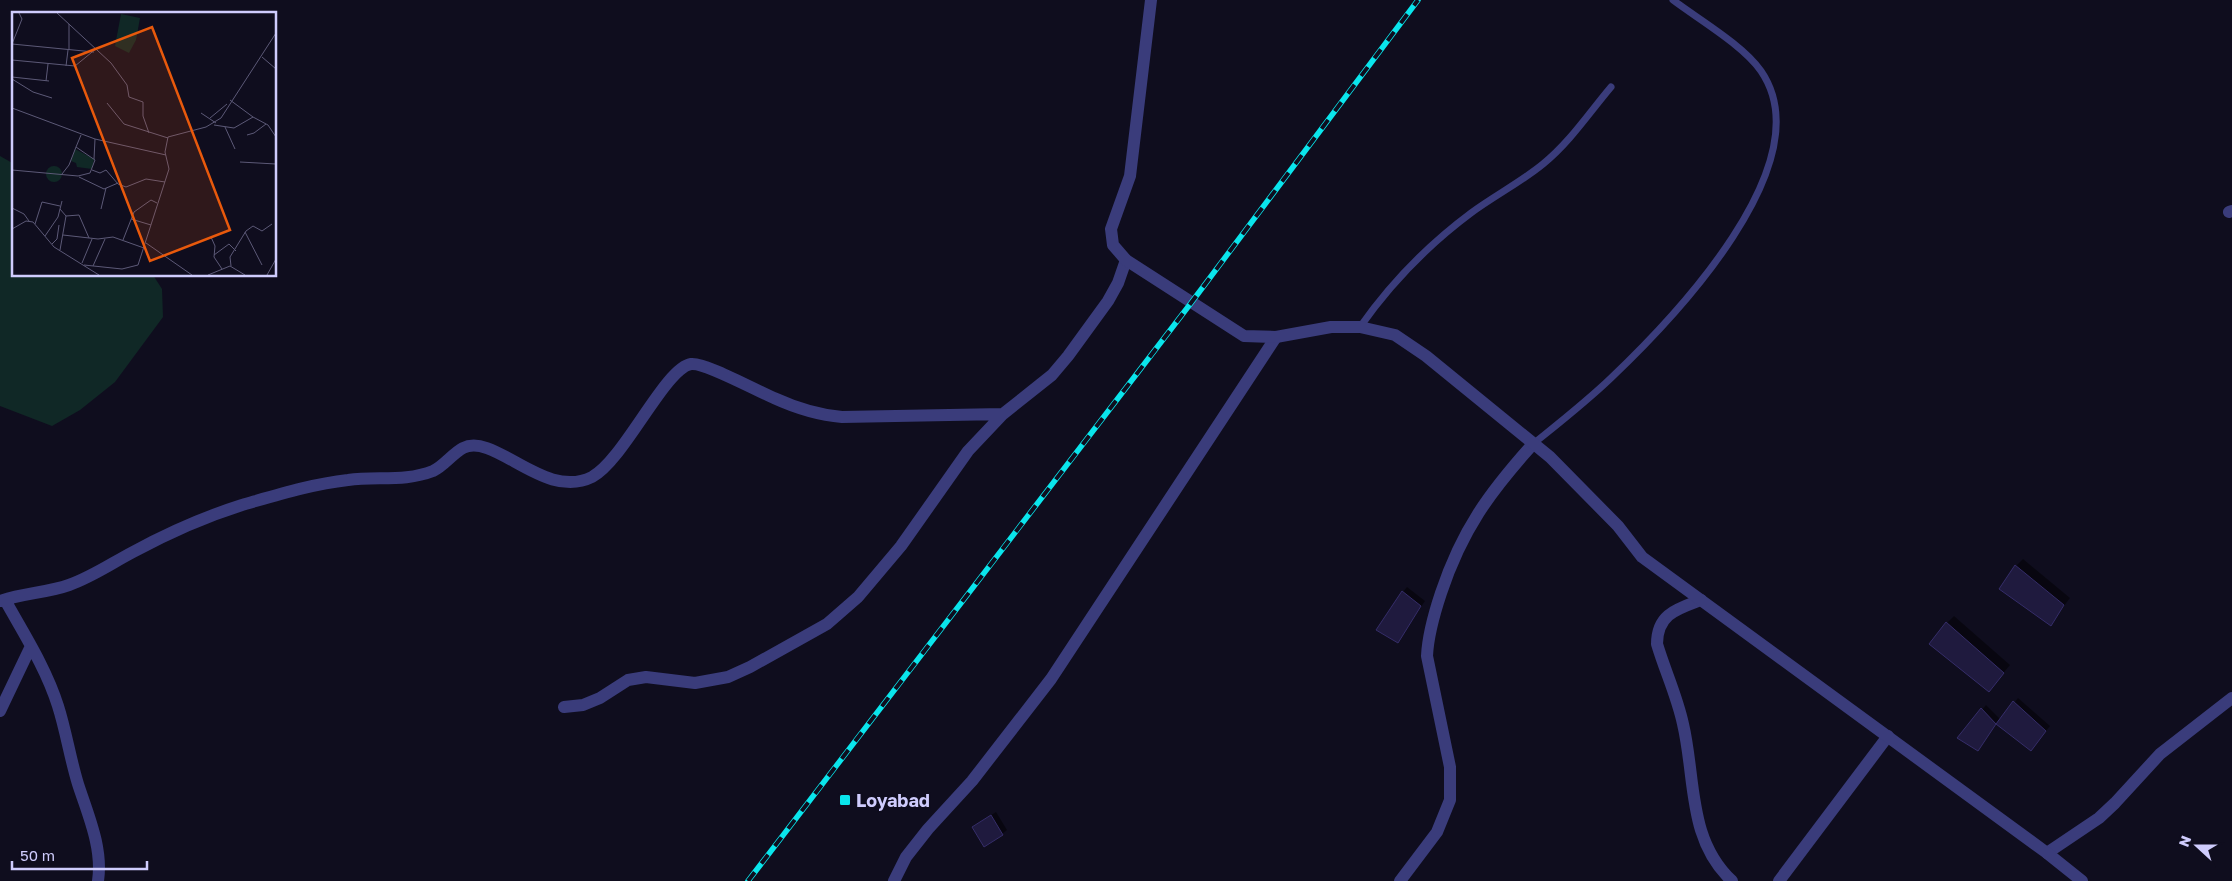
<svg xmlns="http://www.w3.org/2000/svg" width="2232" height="881" viewBox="0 0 2232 881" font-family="'Golos Text',sans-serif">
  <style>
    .green { fill: #102826 }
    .shadow { fill: #0007 }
    .building { fill: #1f1a3e; stroke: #352d69 }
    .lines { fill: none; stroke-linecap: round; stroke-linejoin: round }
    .service { stroke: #3a3c7b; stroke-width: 7 }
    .minor { stroke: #3a3c7b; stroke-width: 12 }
    .tertiary { stroke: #3a3c7b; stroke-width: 12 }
    .rail-casing { stroke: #0ae5ec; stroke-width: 5.5 }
    .rail { stroke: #0f0d1e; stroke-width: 4; stroke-dasharray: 11; stroke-linecap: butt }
    .poi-dot { fill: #0ae5ec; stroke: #0f0d1e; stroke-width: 2 }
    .labels { text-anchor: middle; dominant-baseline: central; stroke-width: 4; stroke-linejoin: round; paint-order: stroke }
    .poi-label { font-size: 18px; font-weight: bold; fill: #cfccfd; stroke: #0f0d1e; text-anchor: start }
    .inset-road { fill: none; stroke: #5c5977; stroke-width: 1 }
    .view { fill: #e8590c; fill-opacity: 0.15; stroke: #e8590c; stroke-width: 2.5 }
    .inset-edge { fill: none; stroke: #cfccfd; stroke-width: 2.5 }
  </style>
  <rect width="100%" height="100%" fill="#0f0d1e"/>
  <path class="green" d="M 0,156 L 14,164 L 14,275 L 153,275 L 162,289 L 163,317 L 115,382 L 80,410 L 52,426 L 0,406 Z"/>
  <path class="shadow" d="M 2023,559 L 2070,598 L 2050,624 L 2016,566 Z
    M 1407,587 L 1425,601 L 1398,641 L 1403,592 Z
    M 1954,616 L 2010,665 L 1989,690 L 1947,623 Z
    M 2018,698 L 2050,726 L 2035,745 L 1997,723 L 1978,750 L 1959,738 L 1986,705 L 2001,720 Z
    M 996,812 L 1007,830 L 1002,834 L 973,827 Z"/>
  <path class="building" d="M 2015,565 L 2064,605 L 2051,626 L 1999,589 Z
    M 1402,591 L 1421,606 L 1398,643 L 1376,630 Z
    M 1946,622 L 2004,673 L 1989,692 L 1929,644 Z
    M 2013,701 L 2046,731 L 2031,751 L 1996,724 Z
    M 1981,708 L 1996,724 L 1978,751 L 1957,738 Z
    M 991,815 L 1003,835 L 984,847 L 972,827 Z"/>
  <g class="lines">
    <path class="service" d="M 1360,327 C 1391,283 1428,245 1471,213 C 1494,196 1521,182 1543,164 C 1570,142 1589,113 1611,87
      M 1533,444 C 1559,423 1586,402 1611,378 C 1673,319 1824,163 1761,71 C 1743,45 1698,19 1673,0"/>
    <path class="minor" d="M 2229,212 L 2232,211
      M 5,600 C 24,634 46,668 58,706 C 66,731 70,758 78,784 C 88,815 103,848 98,881
      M 1701,600 C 1677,609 1657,614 1657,644 C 1665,671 1677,696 1683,724 C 1696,779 1687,839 1732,881
      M 0,601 C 22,593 47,593 69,585 C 92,577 112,563 133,552 C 168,533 204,517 242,505 C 277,495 312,484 348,480 C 377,476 405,482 433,471 C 444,466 452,454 463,448 C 495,432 544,501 592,477 C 624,460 665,368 691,364 C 705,362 757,391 774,398 C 796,408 818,415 842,417 L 1003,414
      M 564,707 L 583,705 L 600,698 L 628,680 L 646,677 L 695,683 L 728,677 L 750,667 L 827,624 L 858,597 L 901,546 L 968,451 L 1003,414 L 1052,375 L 1068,356 L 1108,301 L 1118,283 L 1126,260
      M 0,711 L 31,646
      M 2047,853 L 2099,818 L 2115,803 L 2160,754 L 2232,698
      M 894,881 L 906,857 L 928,829 L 972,781 L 1051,679 L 1276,337
      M 1400,881 L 1437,832 L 1450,800 L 1450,767 L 1427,656 C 1428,634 1434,614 1441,593 C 1462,530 1489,493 1533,444
      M 1779,881 L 1888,736"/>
    <path class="tertiary" d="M 1151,0 L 1130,176 L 1111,229 L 1113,245 L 1126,260 L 1244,336 L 1276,337 L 1331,327 L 1360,327 L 1395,335 L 1426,356 L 1550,457 L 1618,526 L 1642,557 L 2047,853 L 2082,881"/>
    <defs>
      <path id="rail" d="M 748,881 L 1191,303 L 1418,0"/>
    </defs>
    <use href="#rail" class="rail-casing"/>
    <use href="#rail" class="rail"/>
  </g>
  <rect class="poi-dot" x="839" y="794" width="12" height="12" rx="2.5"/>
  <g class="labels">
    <g class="poi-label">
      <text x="856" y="800">Loyabad</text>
    </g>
  </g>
  <g transform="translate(12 12)">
    <rect width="264" height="264" fill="#0f0d1e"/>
    <path d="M 109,2 L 128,6 L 124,28 L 117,41 L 103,34 ZM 63,137 L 82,147 L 80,157 L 65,155 L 64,151 L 59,149 ZM34 162a8 8 0 1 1 16 0a8 8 0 1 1-16 0Z" fill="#102826"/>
    <path class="inset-road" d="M 7,1 L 10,7 L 0,32 L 82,40M 45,1 L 99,51 L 115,73 L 117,85 L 131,90 L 131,104 L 137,121M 57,12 L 57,38M 250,45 L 264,57M 0,48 L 63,54 L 85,36M 54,54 L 56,38M 0,65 L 37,69M 0,67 L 21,80 L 40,86M 34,69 L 36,52M 218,88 L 241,105M 95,91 L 112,112 L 156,126M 0,96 L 83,127 L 154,143M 189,101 L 204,111M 198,106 L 215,92M 202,113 L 222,116 L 241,105 L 256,113 L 264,125M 213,115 L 223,137M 235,123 L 242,121 L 254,112M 82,147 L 83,127M 228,150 L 264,152M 0,158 L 66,164 L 78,161 L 83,148 L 64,135 L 69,123M 80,158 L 88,161 L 94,158 L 106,172 L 114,175 L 134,167 L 153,170M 50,162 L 57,153 L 64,135M 67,165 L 92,177 L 106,171M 0,196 L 12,202 L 17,209M 48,197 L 54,204 L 67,203 L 77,226M 89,197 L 94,176M 119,207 L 139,213M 23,212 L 30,190 L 48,194M 0,217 L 14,209 L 21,210 L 42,235 L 87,263M 233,220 L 250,253M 51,223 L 86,227 L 101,225 L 132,236M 33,224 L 46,205 L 50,189M 199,225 L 203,234 L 202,245 L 210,257M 111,228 L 122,200 L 139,188 L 145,191M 134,231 L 180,263M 40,232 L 45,227 L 47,213M 48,238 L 54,204M 202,243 L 217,232 L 224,239M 70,251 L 80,227M 72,253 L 110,257 L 126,253 L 157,157 L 153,140 L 156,125 L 194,115 L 209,106 L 264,21M 81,254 L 93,227M 219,254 L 218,245 L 234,219 L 241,214 L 250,219 L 260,212M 196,263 L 218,254 L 233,263M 255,263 L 264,247"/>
    <path class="view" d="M 140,15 L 218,218 L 138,249 L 60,46 Z"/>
    <rect width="264" height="264" class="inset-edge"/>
  </g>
  <g transform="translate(2197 846) rotate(291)" stroke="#0f0d1e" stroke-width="4" paint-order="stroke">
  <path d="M0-4L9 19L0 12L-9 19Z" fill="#cfccfd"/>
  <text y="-8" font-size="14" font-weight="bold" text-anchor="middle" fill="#cfccfd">N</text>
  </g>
  <path d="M12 861v8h135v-8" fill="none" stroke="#cfccfd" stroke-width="2.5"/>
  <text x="20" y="861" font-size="15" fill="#cfccfd" stroke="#0f0d1e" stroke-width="4" paint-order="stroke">50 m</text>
</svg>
